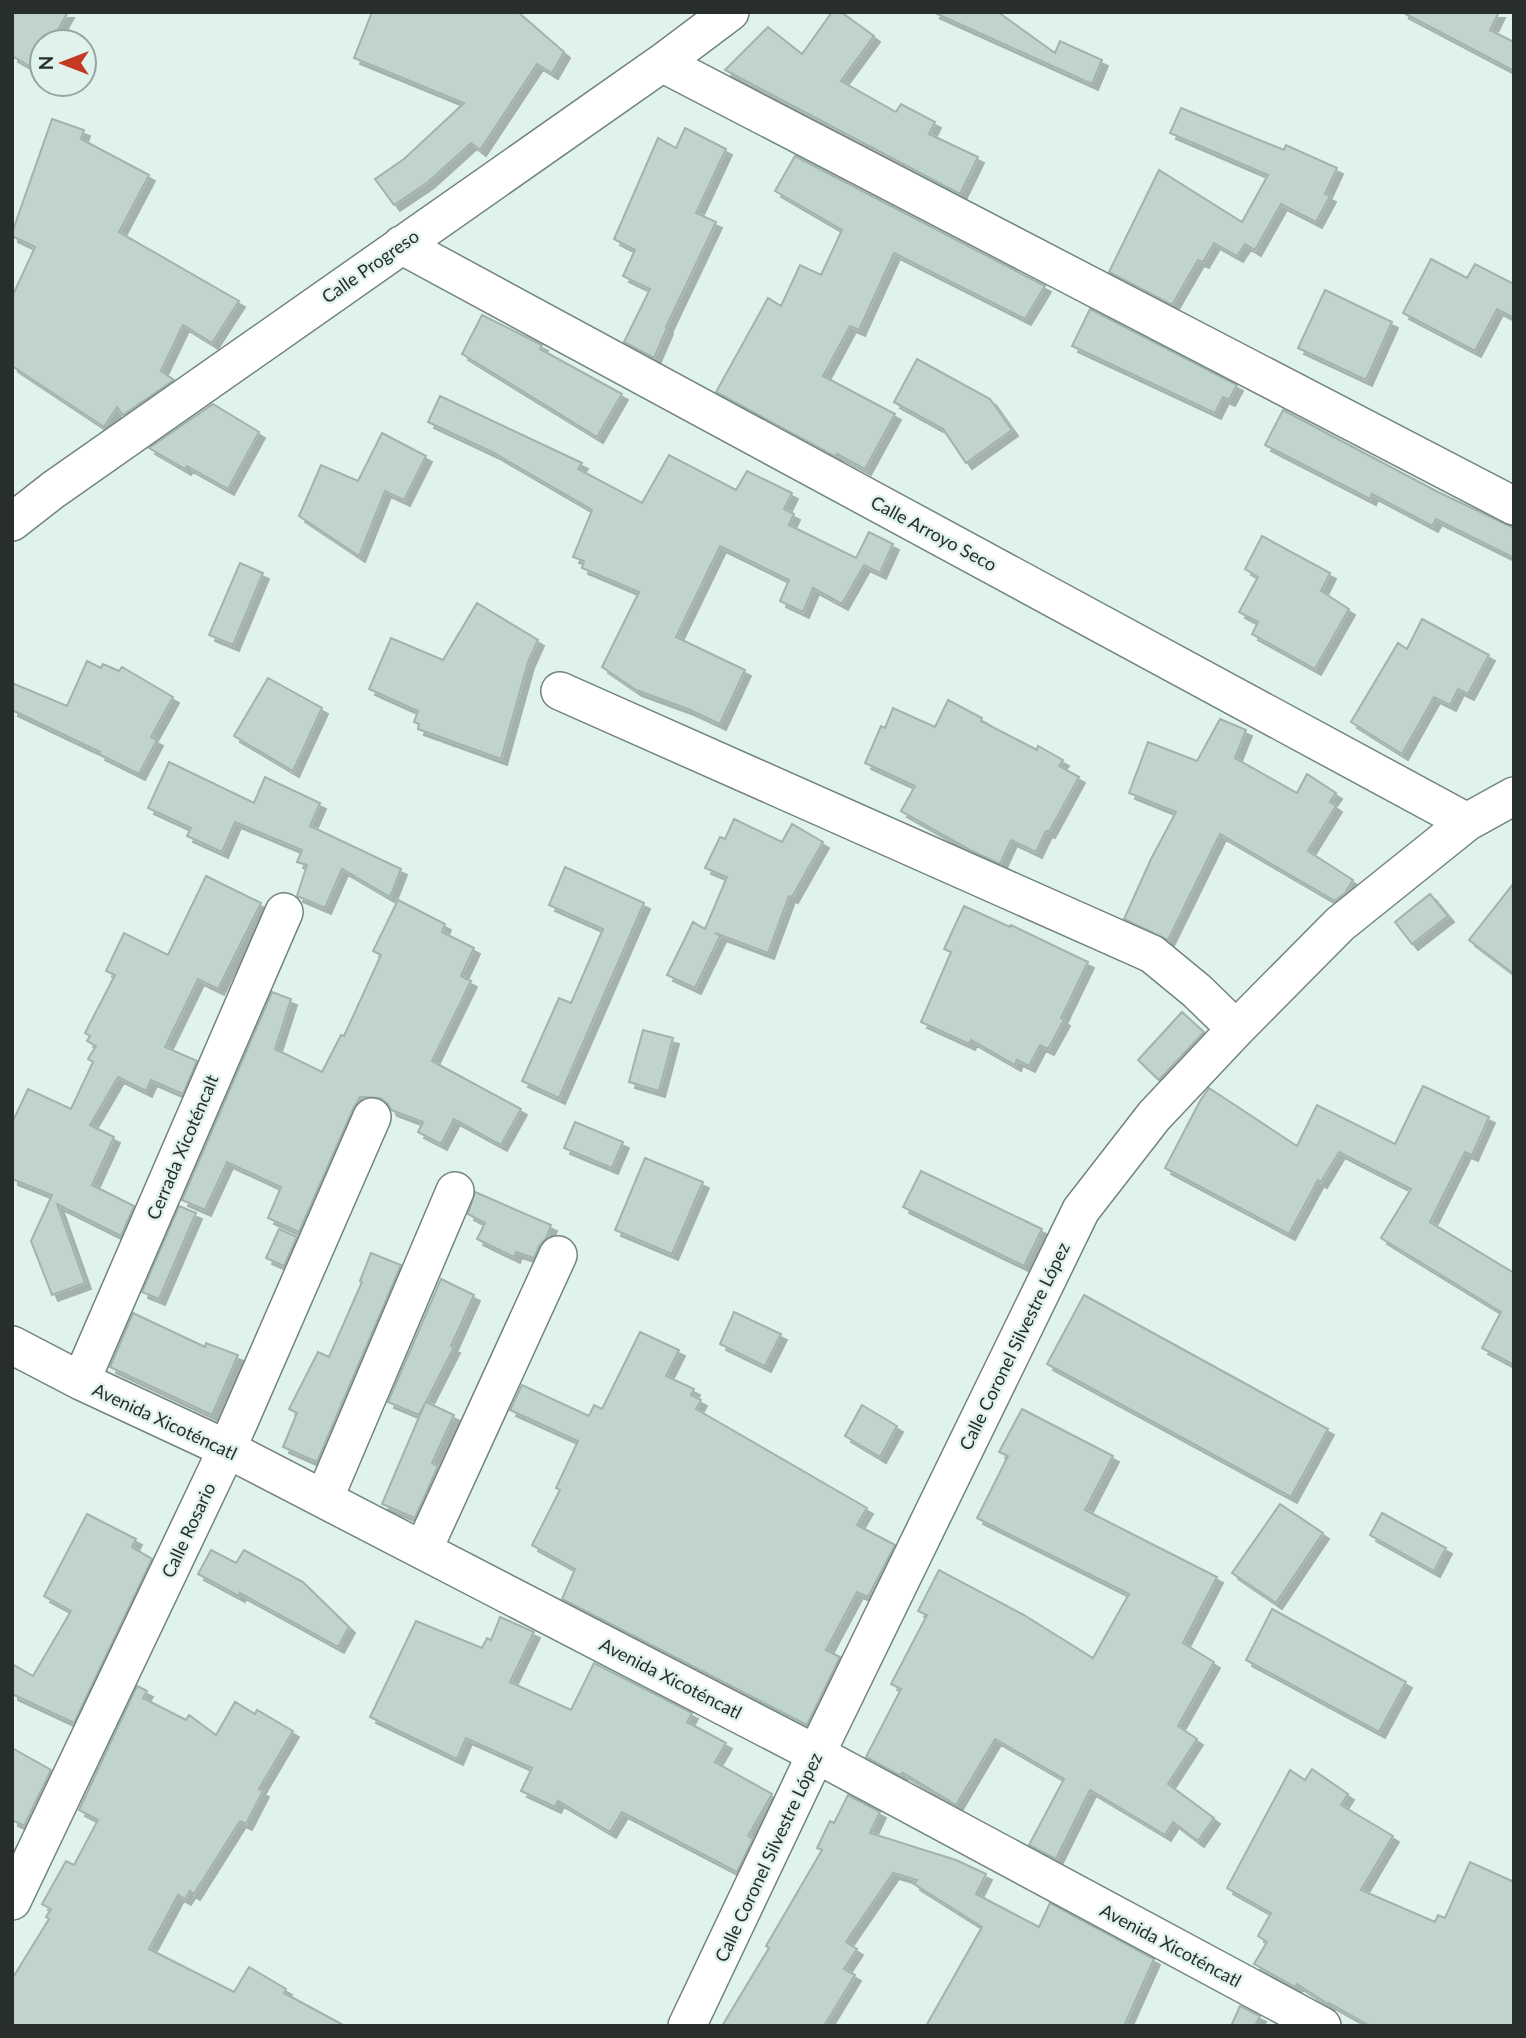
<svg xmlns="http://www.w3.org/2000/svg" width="1526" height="2038" viewBox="0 0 1526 2038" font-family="Lato,sans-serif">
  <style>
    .building { fill: #c1d3cd; stroke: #a2b3ad; stroke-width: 2; filter: url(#shadow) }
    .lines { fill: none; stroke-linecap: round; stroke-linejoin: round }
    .street-casing { stroke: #73847f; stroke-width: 40 }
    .street { stroke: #fff; stroke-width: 37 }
    .labels { text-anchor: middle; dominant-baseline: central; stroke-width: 5; stroke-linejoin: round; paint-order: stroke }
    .street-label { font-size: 18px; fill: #272e2b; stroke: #e0f2ec }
  </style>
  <defs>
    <filter id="shadow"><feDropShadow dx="6" dy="6" stdDeviation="0" flood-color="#0004"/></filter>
  </defs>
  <rect width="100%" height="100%" fill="#e0f2ec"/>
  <path class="building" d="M 12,12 L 68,12 L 51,42 L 42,42 L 42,57 L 35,69 L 12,56 Z
    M 372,12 L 518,12 L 564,52 L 552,73 L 537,64 L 480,150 L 471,143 L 428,182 L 394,205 L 375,179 L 404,159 L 464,103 L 354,58 Z
    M 832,12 L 841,12 L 874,36 L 841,81 L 896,112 L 901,104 L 935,122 L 929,134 L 978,157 L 960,194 L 725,70 L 768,27 L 802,54 Z
    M 933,12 L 998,12 L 1055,53 L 1060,41 L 1102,60 L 1092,84 Z
    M 1402,12 L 1499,12 L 1490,30 L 1514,42 L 1514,71 Z
    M 1181,108 L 1284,150 L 1286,145 L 1337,168 L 1325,194 L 1330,196 L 1316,222 L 1281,204 L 1255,250 L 1245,244 L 1237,256 L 1214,243 L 1203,262 L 1198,260 L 1172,305 L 1109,272 L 1159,170 L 1242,222 L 1268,175 L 1170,133 Z
    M 52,119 L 84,130 L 81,139 L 149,175 L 119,232 L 239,301 L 212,343 L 183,325 L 161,371 L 174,380 L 123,415 L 117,407 L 104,427 L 12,366 L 12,297 L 35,247 L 12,236 L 12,233 Z
    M 685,128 L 726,149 L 696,213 L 716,222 L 666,327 L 667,328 L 654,358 L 624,342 L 650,289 L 623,276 L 635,250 L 614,239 L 658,138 L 676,148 Z
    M 795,156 L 1045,286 L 1025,319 L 894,253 L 859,330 L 850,326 L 823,376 L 895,414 L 865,469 L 837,454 L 836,457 L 716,392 L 768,298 L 781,306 L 800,265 L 821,275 L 842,230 L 775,191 Z
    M 1431,259 L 1467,278 L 1475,264 L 1514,284 L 1514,318 L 1497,309 L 1475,351 L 1403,313 Z
    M 1325,290 L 1392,322 L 1366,380 L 1298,348 Z
    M 1090,309 L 1237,385 L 1229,400 L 1223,397 L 1215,413 L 1072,346 Z
    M 482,315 L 542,345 L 540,349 L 622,394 L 597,437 L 462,354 Z
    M 917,359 L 990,399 L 1012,430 L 966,463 L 943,429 L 894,402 Z
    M 440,396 L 582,463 L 578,469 L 642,503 L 669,455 L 736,490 L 747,471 L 792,493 L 784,509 L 794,514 L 789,525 L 856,558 L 869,532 L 893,544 L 880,573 L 864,565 L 842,604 L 813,588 L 803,612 L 780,601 L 789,580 L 720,546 L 676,637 L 745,670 L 720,724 L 688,709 L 636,690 L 602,667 L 639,592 L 582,568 L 584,561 L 573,557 L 592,510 L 494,453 L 428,422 Z
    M 213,404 L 259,432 L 228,489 L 187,466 L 185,469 L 149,448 Z
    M 1283,410 L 1438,492 L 1514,528 L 1514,558 L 1436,519 L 1432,526 L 1372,494 L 1370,499 L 1265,445 Z
    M 382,433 L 426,456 L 404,500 L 385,491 L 359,556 L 299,516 L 321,465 L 358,481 Z
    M 1262,536 L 1330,573 L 1321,591 L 1349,609 L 1315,669 L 1252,634 L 1258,622 L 1239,612 L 1258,577 L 1245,569 Z
    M 240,563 L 263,573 L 233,645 L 209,635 Z
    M 477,603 L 538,640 L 528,662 L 501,759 L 418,729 L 419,724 L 414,722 L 418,711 L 369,689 L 391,638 L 443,660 Z
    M 1422,619 L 1489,655 L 1468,694 L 1458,689 L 1450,705 L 1434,697 L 1402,754 L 1351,722 L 1398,643 L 1407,649 Z
    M 87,661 L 101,668 L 103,664 L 119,671 L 122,667 L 173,697 L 151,737 L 157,740 L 139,774 L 99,754 L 100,752 L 12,710 L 12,683 L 67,706 Z
    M 268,678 L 322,708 L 293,771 L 234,736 Z
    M 948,700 L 982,718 L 981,721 L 1037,750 L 1038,746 L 1063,760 L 1059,766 L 1079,777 L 1049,832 L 1046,831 L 1036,852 L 1011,840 L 1000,864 L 972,851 L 901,811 L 915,786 L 865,763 L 881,726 L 885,728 L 893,708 L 935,727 Z
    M 1220,719 L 1246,730 L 1235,758 L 1297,793 L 1307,774 L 1336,793 L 1330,802 L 1336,806 L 1308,851 L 1353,880 L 1345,893 L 1335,901 L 1220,834 L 1168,940 L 1124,919 L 1151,859 L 1176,812 L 1129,793 L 1148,742 L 1197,761 Z
    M 169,762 L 254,803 L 265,777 L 320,803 L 310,826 L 401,869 L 390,897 L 342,869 L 325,908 L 297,896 L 307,865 L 297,862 L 302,850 L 235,822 L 222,852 L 187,836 L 191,828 L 148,808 Z
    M 734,819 L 782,842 L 792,824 L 823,842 L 792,897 L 789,896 L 768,953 L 715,933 L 720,936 L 695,988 L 667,975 L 693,922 L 705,929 L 727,877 L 705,868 L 720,837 L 725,839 Z
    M 565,867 L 644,903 L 559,1098 L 522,1081 L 559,998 L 571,1003 L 603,929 L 549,905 Z
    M 206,876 L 261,903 L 218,989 L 198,979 L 165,1047 L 197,1061 L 183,1094 L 151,1080 L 146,1091 L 118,1077 L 90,1125 L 114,1137 L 92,1185 L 134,1206 L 121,1236 L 57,1204 L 85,1283 L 52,1295 L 31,1241 L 52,1195 L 12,1179 L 12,1123 L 28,1089 L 71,1109 L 93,1062 L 88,1059 L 96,1046 L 87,1041 L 90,1036 L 85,1033 L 115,975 L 106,971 L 124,933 L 168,955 Z
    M 1514,883 L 1514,974 L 1469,940 Z
    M 1430,894 L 1448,916 L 1412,944 L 1395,922 Z
    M 398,900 L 445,924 L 442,932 L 474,948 L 461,976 L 471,981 L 432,1061 L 521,1109 L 501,1145 L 454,1119 L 441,1144 L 418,1132 L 423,1122 L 391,1110 L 388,1104 L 380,1098 L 360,1097 L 353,1109 L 299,1232 L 268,1218 L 281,1187 L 227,1162 L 205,1210 L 182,1200 L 272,992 L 291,999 L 275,1049 L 322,1072 L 341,1035 L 344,1036 L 381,955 L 373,951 Z
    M 964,906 L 1010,927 L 1011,925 L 1088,962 L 1061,1018 L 1064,1020 L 1048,1049 L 1040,1045 L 1029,1066 L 1017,1060 L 1015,1065 L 971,1040 L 969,1044 L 921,1022 L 951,952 L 944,949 Z
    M 1182,1012 L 1204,1032 L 1159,1080 L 1138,1060 Z
    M 643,1030 L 673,1038 L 659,1091 L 629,1082 Z
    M 1423,1086 L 1489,1117 L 1472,1155 L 1465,1152 L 1430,1222 L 1514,1273 L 1514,1365 L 1482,1348 L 1501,1312 L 1381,1238 L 1411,1189 L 1339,1152 L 1321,1182 L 1318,1180 L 1289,1234 L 1165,1168 L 1200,1101 L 1209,1088 L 1297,1146 L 1317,1105 L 1395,1144 Z
    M 575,1122 L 623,1142 L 612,1168 L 564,1148 Z
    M 645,1158 L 703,1182 L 672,1254 L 615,1230 Z
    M 921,1171 L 1042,1229 L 1024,1266 L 903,1207 Z
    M 475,1192 L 551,1225 L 546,1238 L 539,1246 L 534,1258 L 516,1252 L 514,1257 L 477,1239 L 485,1223 L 468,1214 Z
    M 179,1206 L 196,1213 L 159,1299 L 142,1292 Z
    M 279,1229 L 297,1237 L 284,1266 L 266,1258 Z
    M 371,1253 L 401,1265 L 317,1462 L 283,1447 L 297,1413 L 289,1409 L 318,1352 L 329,1357 L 362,1282 L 360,1281 Z
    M 441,1279 L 474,1295 L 451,1346 L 454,1347 L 426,1402 L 454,1415 L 432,1463 L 438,1466 L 415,1518 L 382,1504 L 425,1403 L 419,1415 L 388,1402 Z
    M 1084,1295 L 1328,1429 L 1291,1497 L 1047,1364 Z
    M 734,1312 L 781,1334 L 765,1366 L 720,1344 Z
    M 133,1313 L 205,1347 L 206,1343 L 238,1355 L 212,1415 L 110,1367 Z
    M 640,1332 L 679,1350 L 666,1376 L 694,1389 L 691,1395 L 701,1400 L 696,1409 L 867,1508 L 857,1525 L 895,1545 L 868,1597 L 857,1592 L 826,1650 L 840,1657 L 807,1725 L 562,1599 L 575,1569 L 532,1545 L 560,1490 L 556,1488 L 578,1441 L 510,1410 L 522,1385 L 589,1416 L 594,1405 L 602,1409 Z
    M 862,1405 L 897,1426 L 880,1457 L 845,1436 Z
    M 1022,1409 L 1113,1456 L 1085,1510 L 1217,1577 L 1183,1643 L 1214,1662 L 1178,1726 L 1197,1739 L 1168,1784 L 1214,1818 L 1198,1841 L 1173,1822 L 1165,1835 L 1090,1790 L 1056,1859 L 1029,1845 L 1064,1779 L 995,1739 L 956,1805 L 903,1773 L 899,1775 L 866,1757 L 901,1689 L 891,1684 L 927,1615 L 918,1611 L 939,1570 L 1024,1615 L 1093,1658 L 1129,1594 L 977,1518 L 1008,1456 L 999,1452 Z
    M 1280,1504 L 1323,1533 L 1276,1603 L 1232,1573 Z
    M 1382,1513 L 1446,1548 L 1434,1571 L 1370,1535 Z
    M 87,1514 L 136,1539 L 132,1547 L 152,1559 L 74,1723 L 12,1694 L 12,1664 L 33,1676 L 71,1611 L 44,1596 Z
    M 211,1550 L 236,1563 L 244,1550 L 303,1582 L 349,1627 L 338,1647 L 240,1593 L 239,1596 L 198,1574 Z
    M 1272,1609 L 1406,1682 L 1379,1732 L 1246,1660 Z
    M 500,1617 L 534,1632 L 510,1682 L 571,1710 L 594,1663 L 692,1713 L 687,1722 L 726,1743 L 715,1762 L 772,1794 L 748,1836 L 753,1839 L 737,1872 L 622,1812 L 610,1832 L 558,1801 L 555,1807 L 521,1791 L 532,1768 L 466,1738 L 457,1759 L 370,1717 L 416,1621 L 482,1648 L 487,1638 L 491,1640 Z
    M 137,1686 L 147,1691 L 143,1698 L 186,1720 L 189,1715 L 216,1735 L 235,1702 L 255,1714 L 257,1710 L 293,1731 L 259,1789 L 263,1791 L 246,1824 L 240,1821 L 194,1894 L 190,1891 L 185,1899 L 178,1895 L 149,1949 L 234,1992 L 249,1967 L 286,1989 L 284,1993 L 345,2026 L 12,2026 L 12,1979 L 49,1919 L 46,1917 L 51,1909 L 42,1904 L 66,1861 L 74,1865 L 98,1820 L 79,1810 Z
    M 12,1748 L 51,1770 L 24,1826 L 12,1820 Z
    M 1312,1769 L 1348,1794 L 1341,1805 L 1393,1836 L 1361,1890 L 1435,1922 L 1438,1915 L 1445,1918 L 1470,1862 L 1514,1882 L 1514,2026 L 1370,2026 L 1329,2003 L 1328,2004 L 1297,1984 L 1295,1987 L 1254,1964 L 1267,1942 L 1258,1936 L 1271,1913 L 1227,1888 L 1290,1770 L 1305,1780 Z
    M 848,1795 L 880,1812 L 870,1833 L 956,1860 L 986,1874 L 976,1894 L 1039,1927 L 1050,1903 L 1154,1959 L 1124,2026 L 926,2026 L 982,1927 L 914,1884 L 917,1880 L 893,1873 L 846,1942 L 857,1949 L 844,1969 L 855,1975 L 824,2026 L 722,2026 L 769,1948 L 766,1946 L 822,1850 L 817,1848 L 830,1821 L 834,1823 Z
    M 1240,2006 L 1260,2016 L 1255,2026 L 1231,2026 Z"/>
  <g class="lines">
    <defs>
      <path id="street" d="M 662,63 L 1514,506
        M 401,245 L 1467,822
        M 12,522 L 53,490 L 662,63 L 730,12
        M 560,691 L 1152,954 L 1197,991 L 1236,1029
        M 12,1345 L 81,1381 L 227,1449 L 816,1754 L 1322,2026
        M 81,1381 L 284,912
        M 324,1499 L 455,1191
        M 423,1550 L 558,1255
        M 12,1901 L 227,1449 L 372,1117
        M 687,2026 L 816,1754 L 1081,1210 L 1154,1116 L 1236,1029 L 1340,924 L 1467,822 L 1514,796"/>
    </defs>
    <use href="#street" class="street-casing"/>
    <use href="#street" class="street"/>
  </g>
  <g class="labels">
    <g class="street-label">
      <text transform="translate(370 266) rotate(-35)">Calle Progreso</text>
      <text transform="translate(934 533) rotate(28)">Calle Arroyo Seco</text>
      <text transform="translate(182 1147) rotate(-67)">Cerrada Xicoténcalt</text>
      <text transform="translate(1014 1346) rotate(-64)">Calle Coronel Silvestre López</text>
      <text transform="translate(165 1421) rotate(25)">Avenida Xicoténcatl</text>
      <text transform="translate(188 1530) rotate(-65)">Calle Rosario</text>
      <text transform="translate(671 1678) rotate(27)">Avenida Xicoténcatl</text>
      <text transform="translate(768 1857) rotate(-65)">Calle Coronel Silvestre López</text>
      <text transform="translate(1171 1945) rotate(28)">Avenida Xicoténcatl</text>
    </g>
  </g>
  <rect width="1526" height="2038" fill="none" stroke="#272e2b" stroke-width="28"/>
  <g transform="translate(63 63) rotate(270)"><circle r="33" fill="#e0f2ec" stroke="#96a49f" stroke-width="2"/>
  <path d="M0-5L12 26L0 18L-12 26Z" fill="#c53922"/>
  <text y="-10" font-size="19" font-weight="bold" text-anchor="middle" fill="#272e2b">N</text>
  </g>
</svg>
